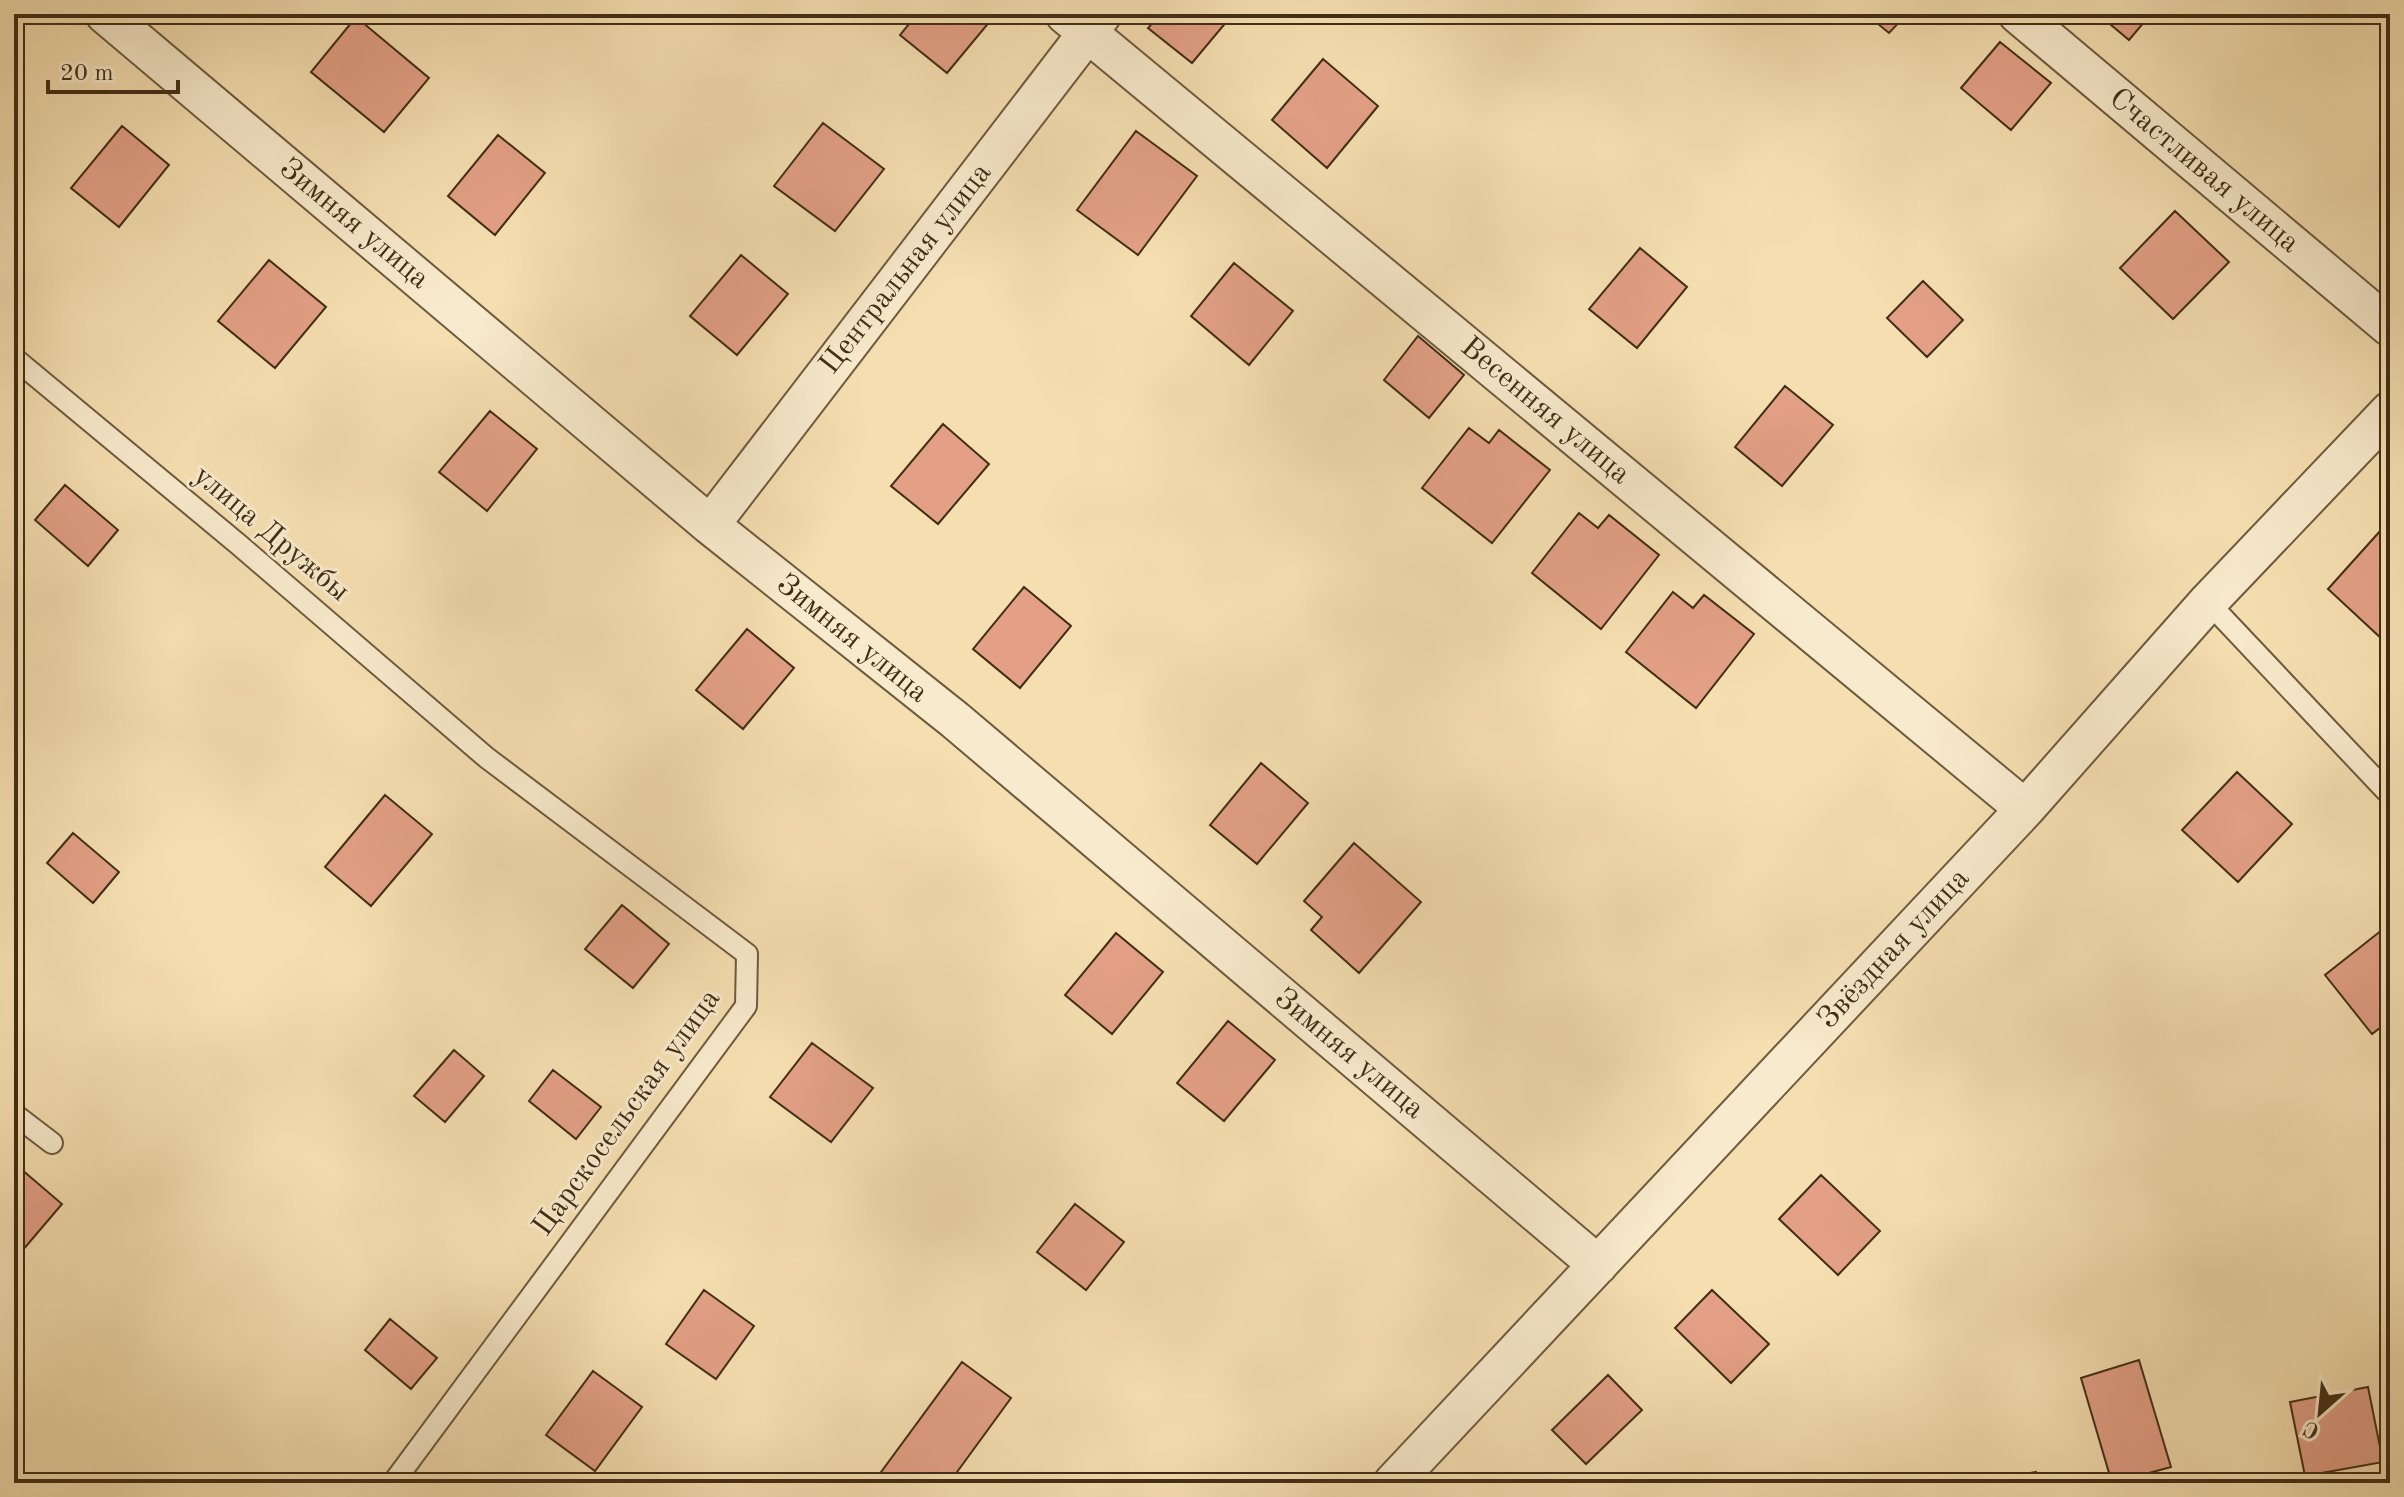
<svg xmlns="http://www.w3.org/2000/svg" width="2404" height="1497" viewBox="0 0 2404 1497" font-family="'Old Standard TT',serif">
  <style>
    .building { fill: #e3a086; stroke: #412e16; stroke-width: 2 }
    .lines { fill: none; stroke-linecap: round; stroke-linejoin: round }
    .service-casing { stroke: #6e5a3d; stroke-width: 24 }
    .minor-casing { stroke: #6e5a3d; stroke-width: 42 }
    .service { stroke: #f8eacc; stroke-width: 20 }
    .minor { stroke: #f8eacc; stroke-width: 38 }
    .labels { text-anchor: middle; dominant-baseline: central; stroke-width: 6; stroke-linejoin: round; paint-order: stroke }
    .street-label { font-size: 30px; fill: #412e16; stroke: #f8eacc }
  </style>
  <rect width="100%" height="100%" fill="#f5dfb1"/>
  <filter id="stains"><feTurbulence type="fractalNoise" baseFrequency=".0025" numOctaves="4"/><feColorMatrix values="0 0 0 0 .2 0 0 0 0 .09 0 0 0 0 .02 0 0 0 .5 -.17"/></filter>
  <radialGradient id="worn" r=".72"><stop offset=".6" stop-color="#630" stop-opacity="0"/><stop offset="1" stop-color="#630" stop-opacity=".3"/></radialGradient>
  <path class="building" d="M 917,14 L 996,14 L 947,73 L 900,35 Z
    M 1160,14 L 1233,14 L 1192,63 L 1148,28 Z
    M 1866,14 L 1907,14 L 1889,33 Z
    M 2098,14 L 2151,14 L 2129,40 Z
    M 356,17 L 429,78 L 384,132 L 311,72 Z
    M 2000,42 L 2051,83 L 2011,130 L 1961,88 Z
    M 1323,59 L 1378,106 L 1327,168 L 1272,120 Z
    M 823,123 L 884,169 L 835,231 L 774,186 Z
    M 122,126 L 169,165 L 119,227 L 71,188 Z
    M 1136,131 L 1197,176 L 1138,255 L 1077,210 Z
    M 498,135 L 545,173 L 495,235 L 448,196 Z
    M 2175,211 L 2229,262 L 2173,319 L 2120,268 Z
    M 1640,248 L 1687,287 L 1637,348 L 1589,309 Z
    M 741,255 L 788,294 L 737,355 L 690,316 Z
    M 269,260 L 326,307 L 275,368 L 218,321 Z
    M 1234,263 L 1293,311 L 1249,365 L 1191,316 Z
    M 1923,281 L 1963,320 L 1927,357 L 1887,318 Z
    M 1418,336 L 1464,375 L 1429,418 L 1384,380 Z
    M 1785,386 L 1833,425 L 1782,486 L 1735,447 Z
    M 490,411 L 537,449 L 487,511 L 439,472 Z
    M 943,424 L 989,464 L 938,524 L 891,486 Z
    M 1469,428 L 1489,443 L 1499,430 L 1550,470 L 1492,543 L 1422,488 Z
    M 65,485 L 118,530 L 88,566 L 35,520 Z
    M 1579,513 L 1598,528 L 1609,515 L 1659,555 L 1601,629 L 1532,573 Z
    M 2381,530 L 2390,538 L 2390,632 L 2383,640 L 2328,589 Z
    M 1024,587 L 1071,626 L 1020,688 L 973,649 Z
    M 1673,592 L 1693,608 L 1704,595 L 1754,634 L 1696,708 L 1626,652 Z
    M 747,629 L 794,668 L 743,729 L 696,690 Z
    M 1261,763 L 1308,803 L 1257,864 L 1210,825 Z
    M 2237,772 L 2292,824 L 2238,882 L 2182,830 Z
    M 385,795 L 432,834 L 371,906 L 325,867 Z
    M 73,833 L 119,872 L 93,903 L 47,863 Z
    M 1354,843 L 1421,902 L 1359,973 L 1311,930 L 1322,917 L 1304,901 Z
    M 622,905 L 669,944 L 633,988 L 585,949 Z
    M 2387,926 L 2390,929 L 2390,1020 L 2372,1034 L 2325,975 Z
    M 1116,933 L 1163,972 L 1112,1034 L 1065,995 Z
    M 1228,1021 L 1275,1060 L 1224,1121 L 1177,1083 Z
    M 812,1043 L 873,1088 L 831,1142 L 770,1097 Z
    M 454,1050 L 484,1076 L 445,1122 L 414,1096 Z
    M 553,1070 L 601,1107 L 576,1139 L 529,1101 Z
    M 14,1163 L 62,1204 L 22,1251 L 14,1244 Z
    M 1821,1175 L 1880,1231 L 1838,1275 L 1779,1219 Z
    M 1075,1204 L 1124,1242 L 1086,1290 L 1037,1252 Z
    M 704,1290 L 754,1326 L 716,1379 L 666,1344 Z
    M 1712,1290 L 1769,1344 L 1731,1383 L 1675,1328 Z
    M 390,1319 L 437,1358 L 411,1389 L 365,1350 Z
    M 2139,1360 L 2171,1467 L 2112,1483 L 2081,1378 Z
    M 962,1362 L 1011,1398 L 949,1483 L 873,1483 Z
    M 593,1371 L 642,1407 L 595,1471 L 546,1435 Z
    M 1608,1375 L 1642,1410 L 1586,1464 L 1552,1430 Z
    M 2368,1387 L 2383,1462 L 2305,1476 L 2290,1402 Z
    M 2036,1472 L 2037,1483 L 1977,1483 Z"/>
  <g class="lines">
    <defs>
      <path id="service" d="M 14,358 L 238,544 L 487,758 L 747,954 L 746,1006 L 393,1483
        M 2208,602 L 2390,795
        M 14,1114 L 52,1143"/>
      <path id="minor" d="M 105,14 L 710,525 L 955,720 L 1598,1265
        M 1065,14 L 2025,809
        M 2018,14 L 2390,327
        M 710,525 L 1102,14
        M 1393,1483 L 2025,809 L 2208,602 L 2390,411"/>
    </defs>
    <use href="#service" class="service-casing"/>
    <use href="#minor" class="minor-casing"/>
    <use href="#service" class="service"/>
    <use href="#minor" class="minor"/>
  </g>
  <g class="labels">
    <g class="street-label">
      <text transform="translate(2204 171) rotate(40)">Счастливая улица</text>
      <text transform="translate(354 224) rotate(40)">Зимняя улица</text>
      <text transform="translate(906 269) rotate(-52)">Центральная улица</text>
      <text transform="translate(1545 411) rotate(40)">Весенняя улица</text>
      <text transform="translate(271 534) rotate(40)">улица Дружбы</text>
      <text transform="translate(852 639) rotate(39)">Зимняя улица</text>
      <text transform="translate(1894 949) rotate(-47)">Звёздная улица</text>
      <text transform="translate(1349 1054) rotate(40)">Зимняя улица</text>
      <text transform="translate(627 1113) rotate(-54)">Царскосельская улица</text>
    </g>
  </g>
  <rect width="2404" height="1497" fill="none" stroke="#f5dfb1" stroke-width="48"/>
  <rect x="16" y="16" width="2372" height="1465" fill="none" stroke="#412e16" stroke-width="4"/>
  <rect x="24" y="24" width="2356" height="1449" fill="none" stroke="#412e16" stroke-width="2"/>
  <g transform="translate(2320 1413) rotate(207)" stroke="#f8eacc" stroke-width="6" paint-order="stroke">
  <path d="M0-6L14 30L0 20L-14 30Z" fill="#412e16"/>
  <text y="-12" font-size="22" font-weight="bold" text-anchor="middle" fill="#412e16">С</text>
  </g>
  <path d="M48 80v12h130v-12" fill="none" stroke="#412e16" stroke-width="4"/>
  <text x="60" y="80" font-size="24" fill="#412e16" stroke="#f8eacc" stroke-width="6" paint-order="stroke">20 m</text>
  <rect width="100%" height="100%" filter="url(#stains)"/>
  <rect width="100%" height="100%" fill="url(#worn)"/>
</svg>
